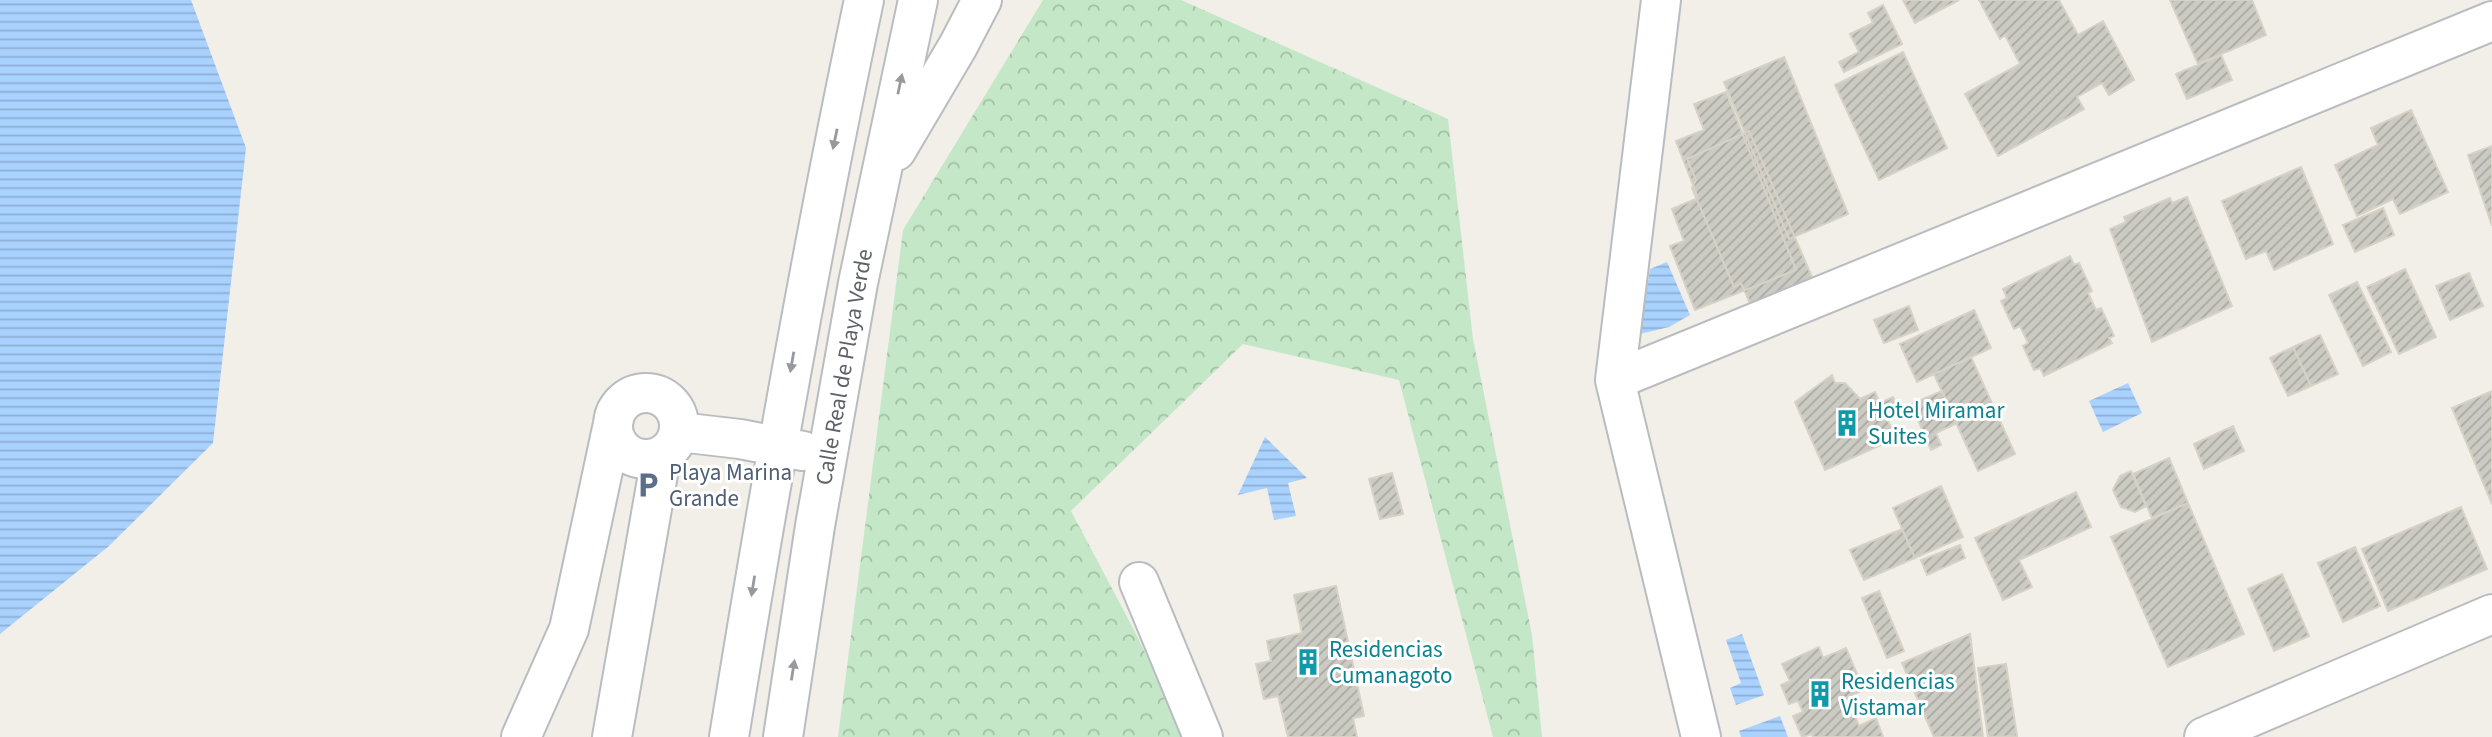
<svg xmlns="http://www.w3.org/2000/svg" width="2492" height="737" viewBox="0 0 2492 737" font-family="'Source Sans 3',sans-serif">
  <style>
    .forest { fill: url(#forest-crowns) }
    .water { fill: url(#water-rules) }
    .building { fill: url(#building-hatch); stroke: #d6d2c5; stroke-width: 2 }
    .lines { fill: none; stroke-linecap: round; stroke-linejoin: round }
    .minor-casing { stroke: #b9bcc1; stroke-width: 42 }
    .minor { stroke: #fff; stroke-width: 38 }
    .oneway { fill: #96999d }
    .labels { text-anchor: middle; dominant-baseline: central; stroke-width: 6; stroke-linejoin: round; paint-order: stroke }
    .street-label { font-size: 23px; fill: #5e6268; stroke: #fff }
    .culture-label { font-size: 23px; fill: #0d838f; stroke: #fff; text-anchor: start }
    .service-label { font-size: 23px; fill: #4e5e75; stroke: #fff; text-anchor: start }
  </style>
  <defs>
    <pattern id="forest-crowns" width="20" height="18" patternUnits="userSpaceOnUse" patternTransform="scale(1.75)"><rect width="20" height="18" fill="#c4e8c7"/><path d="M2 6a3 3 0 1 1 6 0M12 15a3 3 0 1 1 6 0" fill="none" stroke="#a2bfa5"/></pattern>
    <pattern id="water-rules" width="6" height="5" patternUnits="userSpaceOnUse" patternTransform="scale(1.75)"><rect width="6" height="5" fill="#a9d2ff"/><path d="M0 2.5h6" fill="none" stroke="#8daed2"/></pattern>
    <pattern id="building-hatch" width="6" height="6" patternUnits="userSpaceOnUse" patternTransform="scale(1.75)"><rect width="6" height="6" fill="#cccbc3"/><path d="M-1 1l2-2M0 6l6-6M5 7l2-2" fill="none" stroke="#a9a8a2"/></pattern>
  </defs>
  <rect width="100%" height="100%" fill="#f1efe7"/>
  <path class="forest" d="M 1043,0 L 1181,0 L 1448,119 L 1473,339 L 1532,635 L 1542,737 L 1493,737 L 1399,380 L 1243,344 L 1071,511 L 1135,632 L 1186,737 L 838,737 L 903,230 Z"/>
  <path class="water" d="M 0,0 L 191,0 L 246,148 L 213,443 L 109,546 L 0,634 Z
    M 1667,262 L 1690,315 L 1669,327 L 1640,334 L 1650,269 Z
    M 2128,383 L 2142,413 L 2103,432 L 2089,401 Z
    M 1265,437 L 1307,478 L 1288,483 L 1296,516 L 1274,520 L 1267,488 L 1238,495 Z
    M 1742,634 L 1764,695 L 1736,705 L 1730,688 L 1741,683 L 1726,640 Z
    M 1780,716 L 1788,737 L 1741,737 L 1739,731 Z"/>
  <path class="building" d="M 1903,0 L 1959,0 L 1915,23 Z
    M 1979,0 L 2059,0 L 2078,35 L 2103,21 L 2134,80 L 2109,95 L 2102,83 L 2077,97 L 2084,109 L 1998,156 L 1965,94 L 2020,64 L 2005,35 L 2000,39 Z
    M 2170,0 L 2252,0 L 2266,35 L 2198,64 Z
    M 1883,5 L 1902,44 L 1844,72 L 1839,62 L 1859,52 L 1850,34 L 1873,23 L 1868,13 Z
    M 1903,52 L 1947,148 L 1879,180 L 1835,85 Z
    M 2221,55 L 2232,80 L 2187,99 L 2176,74 Z
    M 1784,57 L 1848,214 L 1789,239 L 1724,82 Z
    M 1726,92 L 1796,270 L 1695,310 L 1670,246 L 1684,241 L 1672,209 L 1698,198 L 1676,141 L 1704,130 L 1694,104 Z
    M 2411,110 L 2448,192 L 2400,214 L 2393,199 L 2357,216 L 2335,165 L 2378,145 L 2371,128 Z
    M 1749,131 L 1815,284 L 1753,310 L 1741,283 L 1734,287 L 1692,188 L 1696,180 L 1687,159 Z
    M 2492,146 L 2492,226 L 2468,155 Z
    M 2301,167 L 2333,244 L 2274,270 L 2266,251 L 2246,259 L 2222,201 Z
    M 2187,197 L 2232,306 L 2152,342 L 2110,229 L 2126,222 L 2124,217 L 2170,198 L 2172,203 Z
    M 2383,208 L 2394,235 L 2355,252 L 2343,225 Z
    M 2070,256 L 2074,265 L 2079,263 L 2092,291 L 2088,293 L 2096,310 L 2101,308 L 2114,336 L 2109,338 L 2112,343 L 2044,376 L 2040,368 L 2034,370 L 2023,346 L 2028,343 L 2020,326 L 2014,329 L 2001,301 L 2007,298 L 2003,289 Z
    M 2405,269 L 2436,337 L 2399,354 L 2367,287 Z
    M 2469,273 L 2483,306 L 2450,320 L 2436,286 Z
    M 2357,282 L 2391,352 L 2363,366 L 2329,295 Z
    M 1909,306 L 1918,330 L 1884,343 L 1874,320 Z
    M 1974,310 L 1991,348 L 1917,382 L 1900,344 Z
    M 2320,335 L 2338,374 L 2311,386 L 2293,347 Z
    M 2293,347 L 2311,386 L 2288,396 L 2270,358 Z
    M 1971,357 L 2015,454 L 1978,471 L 1934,374 Z
    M 1832,375 L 1835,383 L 1845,383 L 1860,399 L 1875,392 L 1880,403 L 1893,397 L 1900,411 L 1886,417 L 1892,429 L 1876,436 L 1881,445 L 1825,470 L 1795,402 Z
    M 1942,391 L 1957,423 L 1936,433 L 1941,445 L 1931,450 L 1911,404 Z
    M 2492,391 L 2492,504 L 2452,408 Z
    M 2233,426 L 2244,451 L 2204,469 L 2194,444 Z
    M 2169,458 L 2188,503 L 2152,518 L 2133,474 Z
    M 2131,471 L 2146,506 L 2135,512 L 2121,507 L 2113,490 L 2120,476 Z
    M 1392,473 L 1403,514 L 1380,519 L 1369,479 Z
    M 1941,486 L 1963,537 L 1915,558 L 1893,508 Z
    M 2076,492 L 2091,527 L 2019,560 L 2032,587 L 2003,600 L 1975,538 Z
    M 2188,503 L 2244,634 L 2168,667 L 2111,537 Z
    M 2461,507 L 2487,569 L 2388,611 L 2362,549 Z
    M 1902,529 L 1915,558 L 1864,580 L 1850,550 Z
    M 1960,545 L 1965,558 L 1927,575 L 1921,560 Z
    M 2355,547 L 2380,606 L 2343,622 L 2318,563 Z
    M 2282,574 L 2309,636 L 2274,651 L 2248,589 Z
    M 1336,586 L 1364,716 L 1353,718 L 1357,737 L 1288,737 L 1278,696 L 1264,699 L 1256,664 L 1271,661 L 1267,641 L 1302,633 L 1294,595 Z
    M 1879,591 L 1904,651 L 1887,658 L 1862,598 Z
    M 1970,634 L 1983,737 L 1934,737 L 1902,663 Z
    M 1819,647 L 1823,658 L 1846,648 L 1864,690 L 1847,697 L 1859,726 L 1876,718 L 1883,737 L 1813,737 L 1812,734 L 1802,737 L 1793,716 L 1803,712 L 1798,701 L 1789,704 L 1781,685 L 1790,681 L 1782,664 Z
    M 2006,664 L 2017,736 L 1988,737 L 1978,668 Z"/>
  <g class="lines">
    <defs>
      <path id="minor" d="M 1661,0 L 1615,380 L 1701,737
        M 896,151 L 958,46 L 982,0
        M 1615,380 L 2492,21
        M613 426a33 33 0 1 1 66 0a33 33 0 1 1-66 0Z
        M 679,432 L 740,439 L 803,451
        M 1139,582 L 1203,737
        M 521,737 L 569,629 L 614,419
        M 612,737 L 661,457
        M 729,737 C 769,490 812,245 864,0
        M 783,737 L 815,526 L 858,283 L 918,0
        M 2204,737 L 2492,614"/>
    </defs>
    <use href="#minor" class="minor-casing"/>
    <use href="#minor" class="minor"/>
  </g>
  <defs><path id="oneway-solid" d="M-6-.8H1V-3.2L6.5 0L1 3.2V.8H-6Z" transform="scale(1.75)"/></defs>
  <g class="oneway">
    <use href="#oneway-solid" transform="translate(900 84) rotate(-78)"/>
    <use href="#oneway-solid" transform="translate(835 139) rotate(102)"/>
    <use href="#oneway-solid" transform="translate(792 362) rotate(100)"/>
    <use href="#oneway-solid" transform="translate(753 586) rotate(99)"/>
    <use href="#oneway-solid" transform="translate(793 670) rotate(-81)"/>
  </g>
  <defs>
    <symbol id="building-bare" viewBox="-9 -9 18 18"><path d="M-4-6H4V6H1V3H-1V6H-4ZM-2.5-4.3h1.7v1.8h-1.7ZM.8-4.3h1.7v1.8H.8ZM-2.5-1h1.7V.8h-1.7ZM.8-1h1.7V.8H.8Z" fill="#0f9aa8" stroke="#fff" stroke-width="2.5" paint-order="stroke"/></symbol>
    <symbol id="parking-bare" viewBox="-9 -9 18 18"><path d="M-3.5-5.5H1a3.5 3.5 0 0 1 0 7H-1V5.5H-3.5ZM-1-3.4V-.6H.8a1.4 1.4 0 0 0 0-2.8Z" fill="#5c6f8a" stroke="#fff" stroke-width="2.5" paint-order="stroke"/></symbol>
  </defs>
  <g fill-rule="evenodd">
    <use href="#building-bare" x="1828" y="404" width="38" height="38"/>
    <use href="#parking-bare" x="629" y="466" width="38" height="38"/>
    <use href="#building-bare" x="1289" y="643" width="38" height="38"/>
    <use href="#building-bare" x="1801" y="675" width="38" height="38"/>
  </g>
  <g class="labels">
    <g class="street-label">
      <text transform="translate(844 367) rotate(-80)">Calle Real de Playa Verde</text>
    </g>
    <g class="culture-label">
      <text x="1868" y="410">Hotel Miramar<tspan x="1868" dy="26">Suites</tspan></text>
      <text x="1329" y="649">Residencias<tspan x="1329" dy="26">Cumanagoto</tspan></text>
      <text x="1841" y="681">Residencias<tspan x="1841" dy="26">Vistamar</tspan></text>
    </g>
    <g class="service-label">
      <text x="669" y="472">Playa Marina<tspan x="669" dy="26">Grande</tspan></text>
    </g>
  </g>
</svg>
